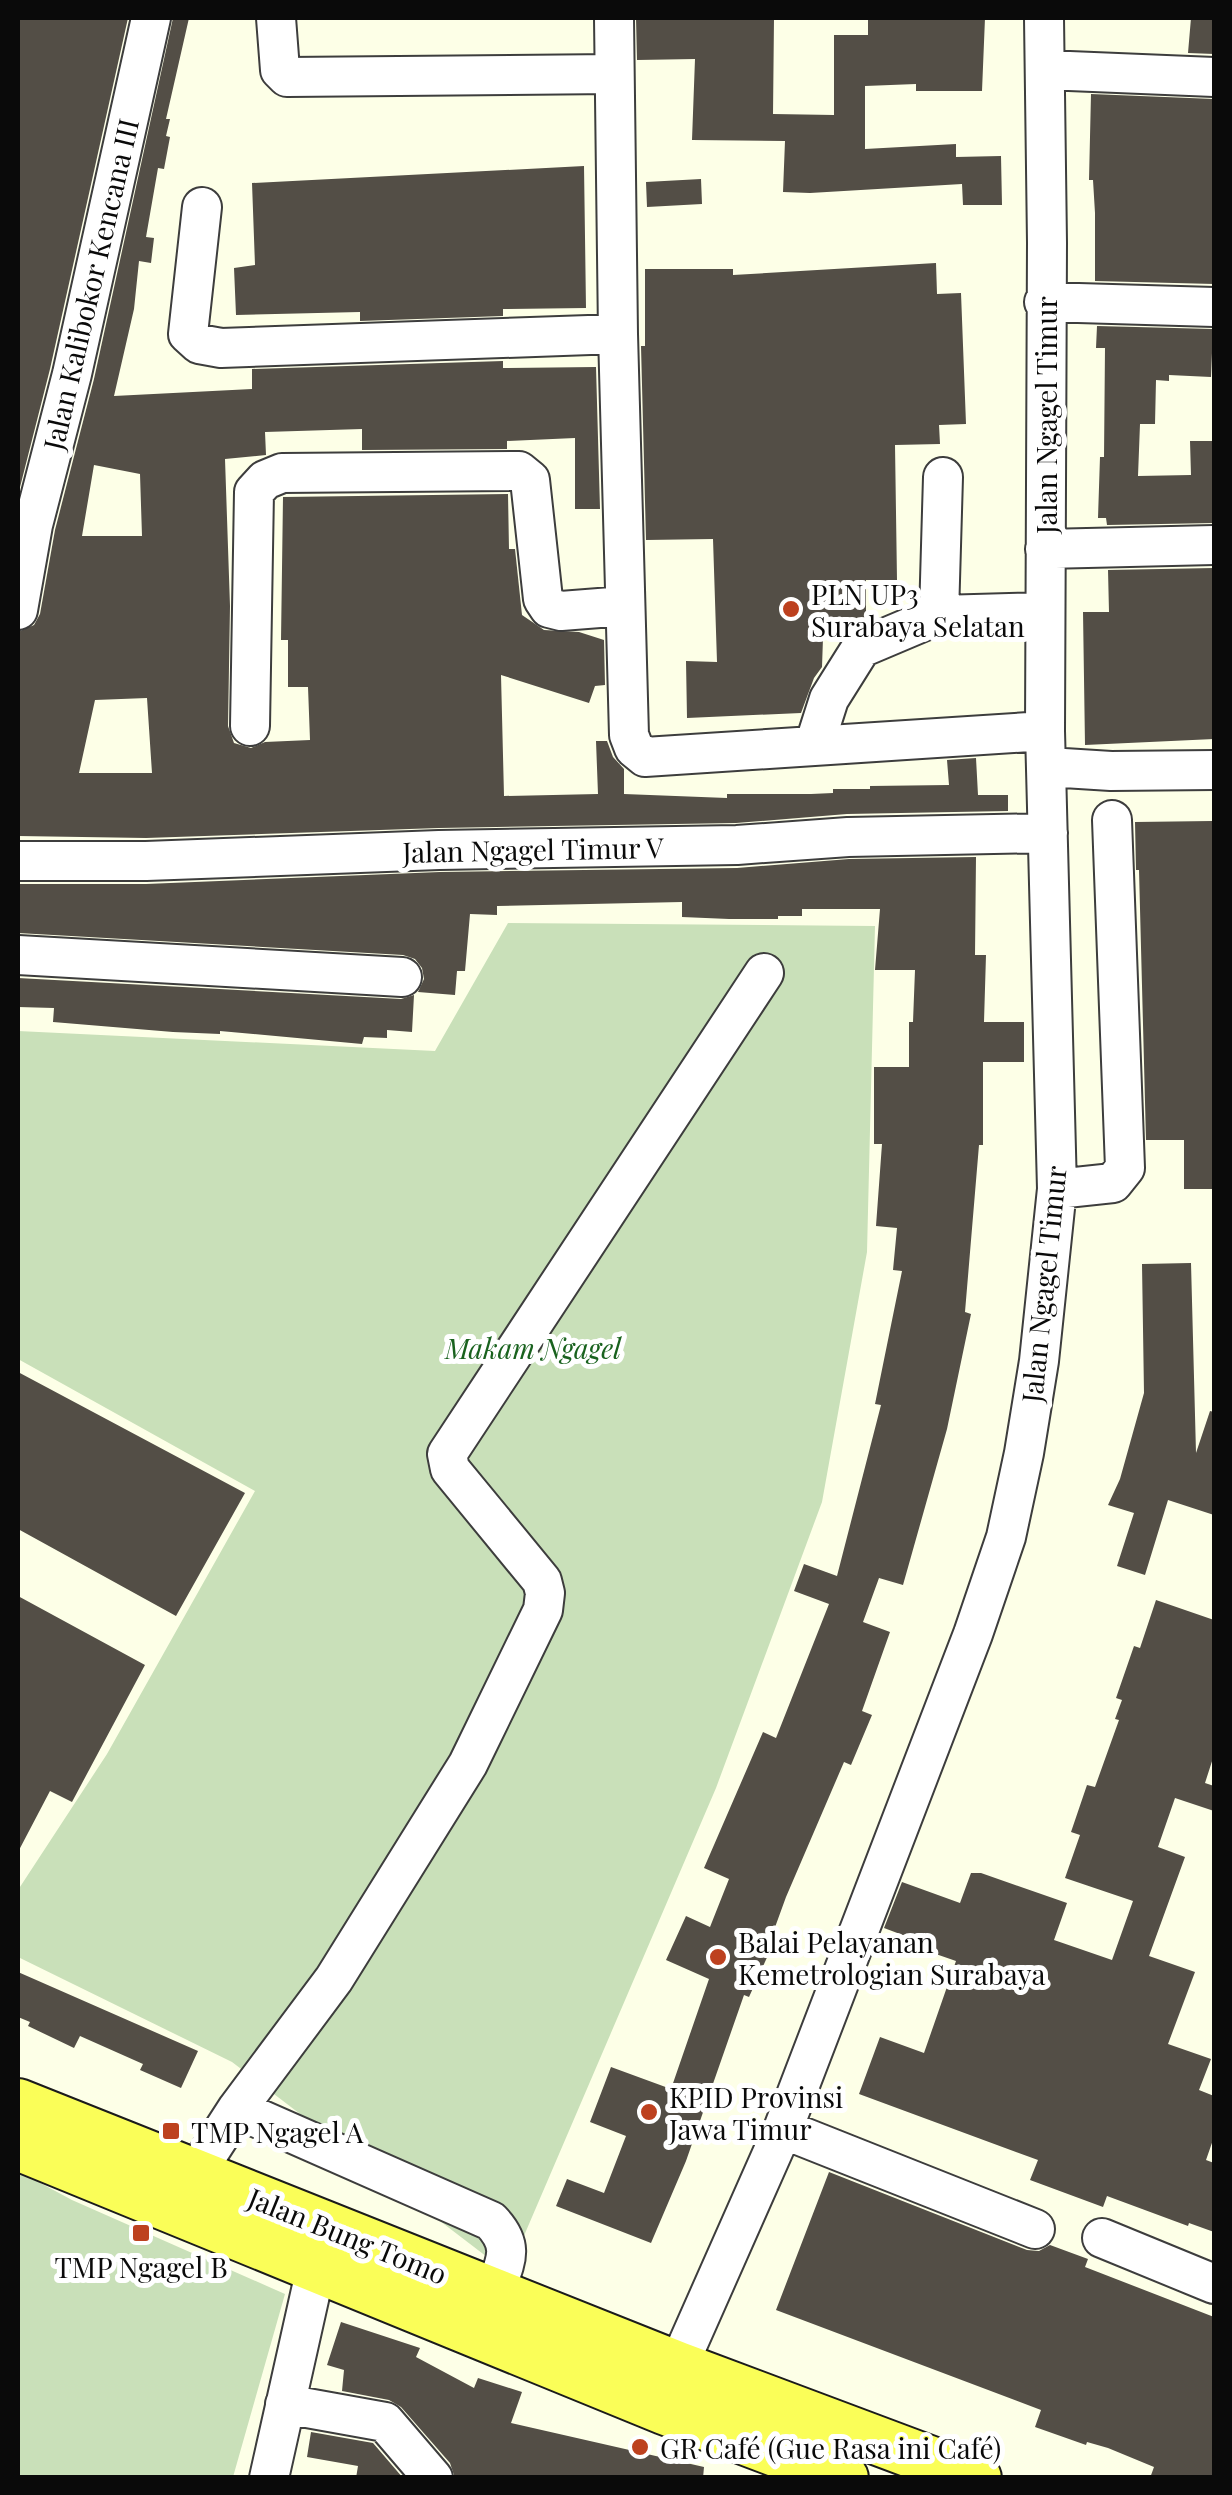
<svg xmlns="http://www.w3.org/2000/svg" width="1232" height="2495" viewBox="0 0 1232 2495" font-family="'Playfair Display',serif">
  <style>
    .cemetery { fill: #c9e0b9 }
    .building { fill: #534e46; fill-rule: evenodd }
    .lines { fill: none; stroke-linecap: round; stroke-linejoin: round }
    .minor-casing { stroke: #3d3d3d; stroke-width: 42 }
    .major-casing { stroke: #1b1b1b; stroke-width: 52 }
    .minor { stroke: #fff; stroke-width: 38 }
    .major { stroke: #fafe58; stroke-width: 48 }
    .poi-dot { fill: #bd411f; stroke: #fff; stroke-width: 4 }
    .labels { text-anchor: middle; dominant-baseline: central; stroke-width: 10; stroke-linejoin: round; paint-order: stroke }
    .street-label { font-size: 28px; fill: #0a0a0a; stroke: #fff }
    .poi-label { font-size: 28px; fill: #0a0a0a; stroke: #fff; text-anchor: start }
    .park-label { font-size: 28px; font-style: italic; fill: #19621e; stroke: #fff }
  </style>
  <rect width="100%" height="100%" fill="#fdffe7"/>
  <path class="cemetery" d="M 508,923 L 875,926 L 867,1252 L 822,1502 L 716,1788 L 508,2273 L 232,2062 L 18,1957 L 18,1890 L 107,1754 L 255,1491 L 18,1359 L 18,1031 L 435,1051 Z
    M 18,2171 L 72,2200 L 285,2294 L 233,2477 L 18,2477 Z"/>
  <path class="building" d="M 18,18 L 128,18 L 50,369 L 18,495 Z
    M 173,18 L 189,18 L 166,119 L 170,119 L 166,136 L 170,137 L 164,169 L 158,168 L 146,237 L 154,238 L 151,263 L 139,261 L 134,309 L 114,396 L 252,389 L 252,369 L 503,361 L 503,368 L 596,367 L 600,509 L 575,509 L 575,438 L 507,441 L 507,449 L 362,450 L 362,429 L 265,432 L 266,455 L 225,459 L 230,606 L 228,726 L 234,743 L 251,748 L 265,742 L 310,740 L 308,687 L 288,687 L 288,640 L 281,640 L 283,497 L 508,494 L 509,549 L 515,549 L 522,615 L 544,630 L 579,632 L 604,640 L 605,685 L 595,686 L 589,703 L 501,675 L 504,796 L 598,794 L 596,741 L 607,741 L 613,757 L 624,769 L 624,794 L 727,798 L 727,794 L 811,794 L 833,793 L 833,789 L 870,789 L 870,786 L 949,785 L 947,760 L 976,758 L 978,795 L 1008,795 L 1008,811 L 847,814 L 736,823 L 439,828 L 146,838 L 18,836 L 18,632 L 34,625 L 40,614 L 55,530 L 94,379 ZM 94,465 L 140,474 L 142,536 L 82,536 ZM 147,698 L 152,773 L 79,773 L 95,700 Z
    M 636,18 L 774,18 L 773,114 L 834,115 L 834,35 L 868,35 L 868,18 L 985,18 L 982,91 L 916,91 L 916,84 L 865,86 L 865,149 L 956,144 L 956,157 L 1001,156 L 1002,205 L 963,205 L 962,184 L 810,193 L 783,192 L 785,141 L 692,140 L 695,59 L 637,60 Z
    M 1191,18 L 1214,18 L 1214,54 L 1188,53 Z
    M 1091,94 L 1214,99 L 1214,284 L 1095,281 L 1095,213 L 1093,180 L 1089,180 Z
    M 584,166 L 586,308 L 503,309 L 503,316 L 360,321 L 360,312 L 236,315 L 234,268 L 255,265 L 252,183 Z
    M 701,179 L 702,204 L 647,207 L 646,182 Z
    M 936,263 L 937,294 L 961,293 L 966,424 L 939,425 L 940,444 L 895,445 L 897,580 L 866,580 L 866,621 L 851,628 L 841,637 L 823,638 L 822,667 L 814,678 L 801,713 L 687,718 L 686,661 L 717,662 L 713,539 L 646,540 L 641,346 L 645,346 L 645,269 L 733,269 L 733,275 Z
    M 1097,326 L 1213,329 L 1211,377 L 1169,375 L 1169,381 L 1156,380 L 1155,424 L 1140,424 L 1138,476 L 1191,475 L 1190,441 L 1214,441 L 1214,523 L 1107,525 L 1106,518 L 1098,518 L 1100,457 L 1104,457 L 1105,348 L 1096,348 Z
    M 1214,568 L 1214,739 L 1085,745 L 1083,612 L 1109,612 L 1108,570 Z
    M 1212,821 L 1214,1189 L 1184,1189 L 1184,1140 L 1146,1140 L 1139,870 L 1136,870 L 1135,822 Z
    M 976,857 L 975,955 L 986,955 L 984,1022 L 1024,1022 L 1024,1062 L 983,1062 L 983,1145 L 979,1145 L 965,1312 L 971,1314 L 947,1429 L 903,1585 L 879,1578 L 863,1622 L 890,1632 L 862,1711 L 872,1715 L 851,1765 L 844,1762 L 786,1897 L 766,1952 L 769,1953 L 749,1997 L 744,1995 L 686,2161 L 651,2243 L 556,2206 L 567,2179 L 604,2193 L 626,2136 L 590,2122 L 611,2067 L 671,2089 L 709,1979 L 666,1960 L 686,1916 L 710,1927 L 729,1879 L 704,1868 L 763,1732 L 776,1738 L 829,1604 L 794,1591 L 804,1564 L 837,1576 L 881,1405 L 875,1404 L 902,1271 L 893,1270 L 897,1228 L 876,1226 L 882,1144 L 874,1144 L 874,1067 L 909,1067 L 909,1022 L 913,1022 L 915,970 L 875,970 L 880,909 L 802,909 L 802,916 L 778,916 L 778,919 L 729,919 L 682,917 L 682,902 L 497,906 L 497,915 L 470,914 L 465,971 L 457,971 L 455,995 L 418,992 L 424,979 L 422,968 L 415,959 L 403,955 L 18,933 L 18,884 L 146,884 L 440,872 L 737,868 L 849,859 Z
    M 18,978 L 401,999 L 414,995 L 412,1032 L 387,1030 L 387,1038 L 364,1037 L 362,1044 L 220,1031 L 220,1034 L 173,1032 L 53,1022 L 54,1008 L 18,1007 Z
    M 1191,1263 L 1196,1453 L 1210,1411 L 1214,1412 L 1214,1515 L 1168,1500 L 1145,1575 L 1117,1566 L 1134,1513 L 1108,1505 L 1120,1479 L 1144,1393 L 1142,1264 Z
    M 18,1372 L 245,1493 L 176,1616 L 18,1529 Z
    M 18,1596 L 145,1665 L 72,1802 L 50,1791 L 18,1852 Z
    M 1156,1600 L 1214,1620 L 1214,1755 L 1205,1783 L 1214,1786 L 1214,1811 L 1175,1798 L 1158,1847 L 1185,1857 L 1149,1956 L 1195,1972 L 1168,2044 L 1211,2059 L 1199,2090 L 1214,2096 L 1214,2137 L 1206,2160 L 1214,2163 L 1214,2232 L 1189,2223 L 1188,2226 L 1107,2196 L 1103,2207 L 1030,2180 L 1038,2160 L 859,2094 L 880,2037 L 924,2053 L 956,1961 L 930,1952 L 932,1946 L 884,1928 L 902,1882 L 960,1903 L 971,1873 L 981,1873 L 1067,1903 L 1054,1940 L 1112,1960 L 1133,1901 L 1065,1878 L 1080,1835 L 1071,1832 L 1087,1785 L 1095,1787 L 1119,1720 L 1115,1719 L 1122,1700 L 1116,1698 L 1134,1646 L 1140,1648 Z
    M 18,1972 L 198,2051 L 181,2088 L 140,2070 L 143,2064 L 80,2036 L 74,2048 L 28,2026 L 30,2022 L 18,2017 Z
    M 829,2172 L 1027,2250 L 1039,2251 L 1050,2245 L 1088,2259 L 1085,2267 L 1214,2317 L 1214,2478 L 1150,2478 L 1154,2467 L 1108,2448 L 1087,2442 L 1086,2445 L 1035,2427 L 1041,2410 L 776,2310 Z
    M 341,2322 L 420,2348 L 416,2357 L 474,2388 L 478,2378 L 522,2392 L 511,2423 L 704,2467 L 703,2478 L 455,2478 L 450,2463 L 401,2407 L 389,2400 L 342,2391 L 344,2370 L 327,2365 Z
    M 311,2432 L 373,2443 L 403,2478 L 356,2478 L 358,2466 L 307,2457 Z"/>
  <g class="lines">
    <defs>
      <path id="minor" d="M 276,18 L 280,70 L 287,77 L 614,74
        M 614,18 L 618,334 L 629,735 L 634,748 L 645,757 L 1045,731
        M 1045,70 L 1214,77
        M 202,207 L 188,334 L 199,344 L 221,348 L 618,334
        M 1044,302 L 1214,307
        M 1045,549 L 1214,545
        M 18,610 L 33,525 L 72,374 L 151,18
        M 939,615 L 943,477
        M 250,726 L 254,492 L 265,480 L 282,473 L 519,471 L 530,480 L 543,599 L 549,608 L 561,611 L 625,606
        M 814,746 L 829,699 L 861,648 L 939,615 L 1045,612
        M 1048,767 L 1111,771 L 1214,770
        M 18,861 L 146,861 L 439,850 L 737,845 L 848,837 L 1048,833
        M 18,955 L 402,977
        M 1057,1189 L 1113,1183 L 1125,1168 L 1112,820
        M 237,2109 L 491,2221 C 516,2247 505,2262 494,2293
        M 783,2129 L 1035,2229
        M 195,2174 L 237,2109 L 334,1979 L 468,1764 L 543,1610 L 545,1593 L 542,1581 L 450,1469 L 447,1454 L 764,973
        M 1102,2238 L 1214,2284
        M 678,2366 L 783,2129 L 973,1634 L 1006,1537 L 1024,1453 L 1039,1361 L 1057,1189 L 1045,731 L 1047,243 L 1044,18
        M 285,2404 L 385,2422 L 433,2478
        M 269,2478 L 316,2268"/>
      <path id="major" d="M 18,2103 L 678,2366 L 977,2478
        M 18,2146 L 664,2410 L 844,2478"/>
    </defs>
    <use href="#minor" class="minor-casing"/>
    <use href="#major" class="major-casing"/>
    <use href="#minor" class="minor"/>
    <use href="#major" class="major"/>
  </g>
  <g class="poi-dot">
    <circle cx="791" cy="609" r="10"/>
    <circle cx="718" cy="1957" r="10"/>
    <circle cx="649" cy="2112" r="10"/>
    <rect x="161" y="2121" width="20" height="20" rx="5"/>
    <rect x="131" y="2223" width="20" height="20" rx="5"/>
    <circle cx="640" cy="2447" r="10"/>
  </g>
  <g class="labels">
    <g class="street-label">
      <text transform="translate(90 284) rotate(-77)">Jalan Kalibokor Kencana III</text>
      <text transform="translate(1045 415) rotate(-90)">Jalan Ngagel Timur</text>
      <text transform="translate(533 849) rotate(-1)">Jalan Ngagel Timur V</text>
      <text transform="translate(1043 1284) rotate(-84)">Jalan Ngagel Timur</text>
      <text transform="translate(348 2235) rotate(22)">Jalan Bung Tomo</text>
    </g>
    <g class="poi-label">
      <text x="811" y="593">PLN UP3<tspan x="811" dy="32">Surabaya Selatan</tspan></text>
      <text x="738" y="1941">Balai Pelayanan<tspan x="738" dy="32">Kemetrologian Surabaya</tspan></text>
      <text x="669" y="2096">KPID Provinsi<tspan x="669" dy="32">Jawa Timur</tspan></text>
      <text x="191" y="2131">TMP Ngagel A</text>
      <text x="141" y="2266" text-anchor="middle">TMP Ngagel B</text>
      <text x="660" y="2447">GR Café (Gue Rasa ini Café)</text>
    </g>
    <g class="park-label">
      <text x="533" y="1347">Makam Ngagel</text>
    </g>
  </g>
  <rect width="1232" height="2495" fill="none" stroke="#0a0a0a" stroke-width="40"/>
</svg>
